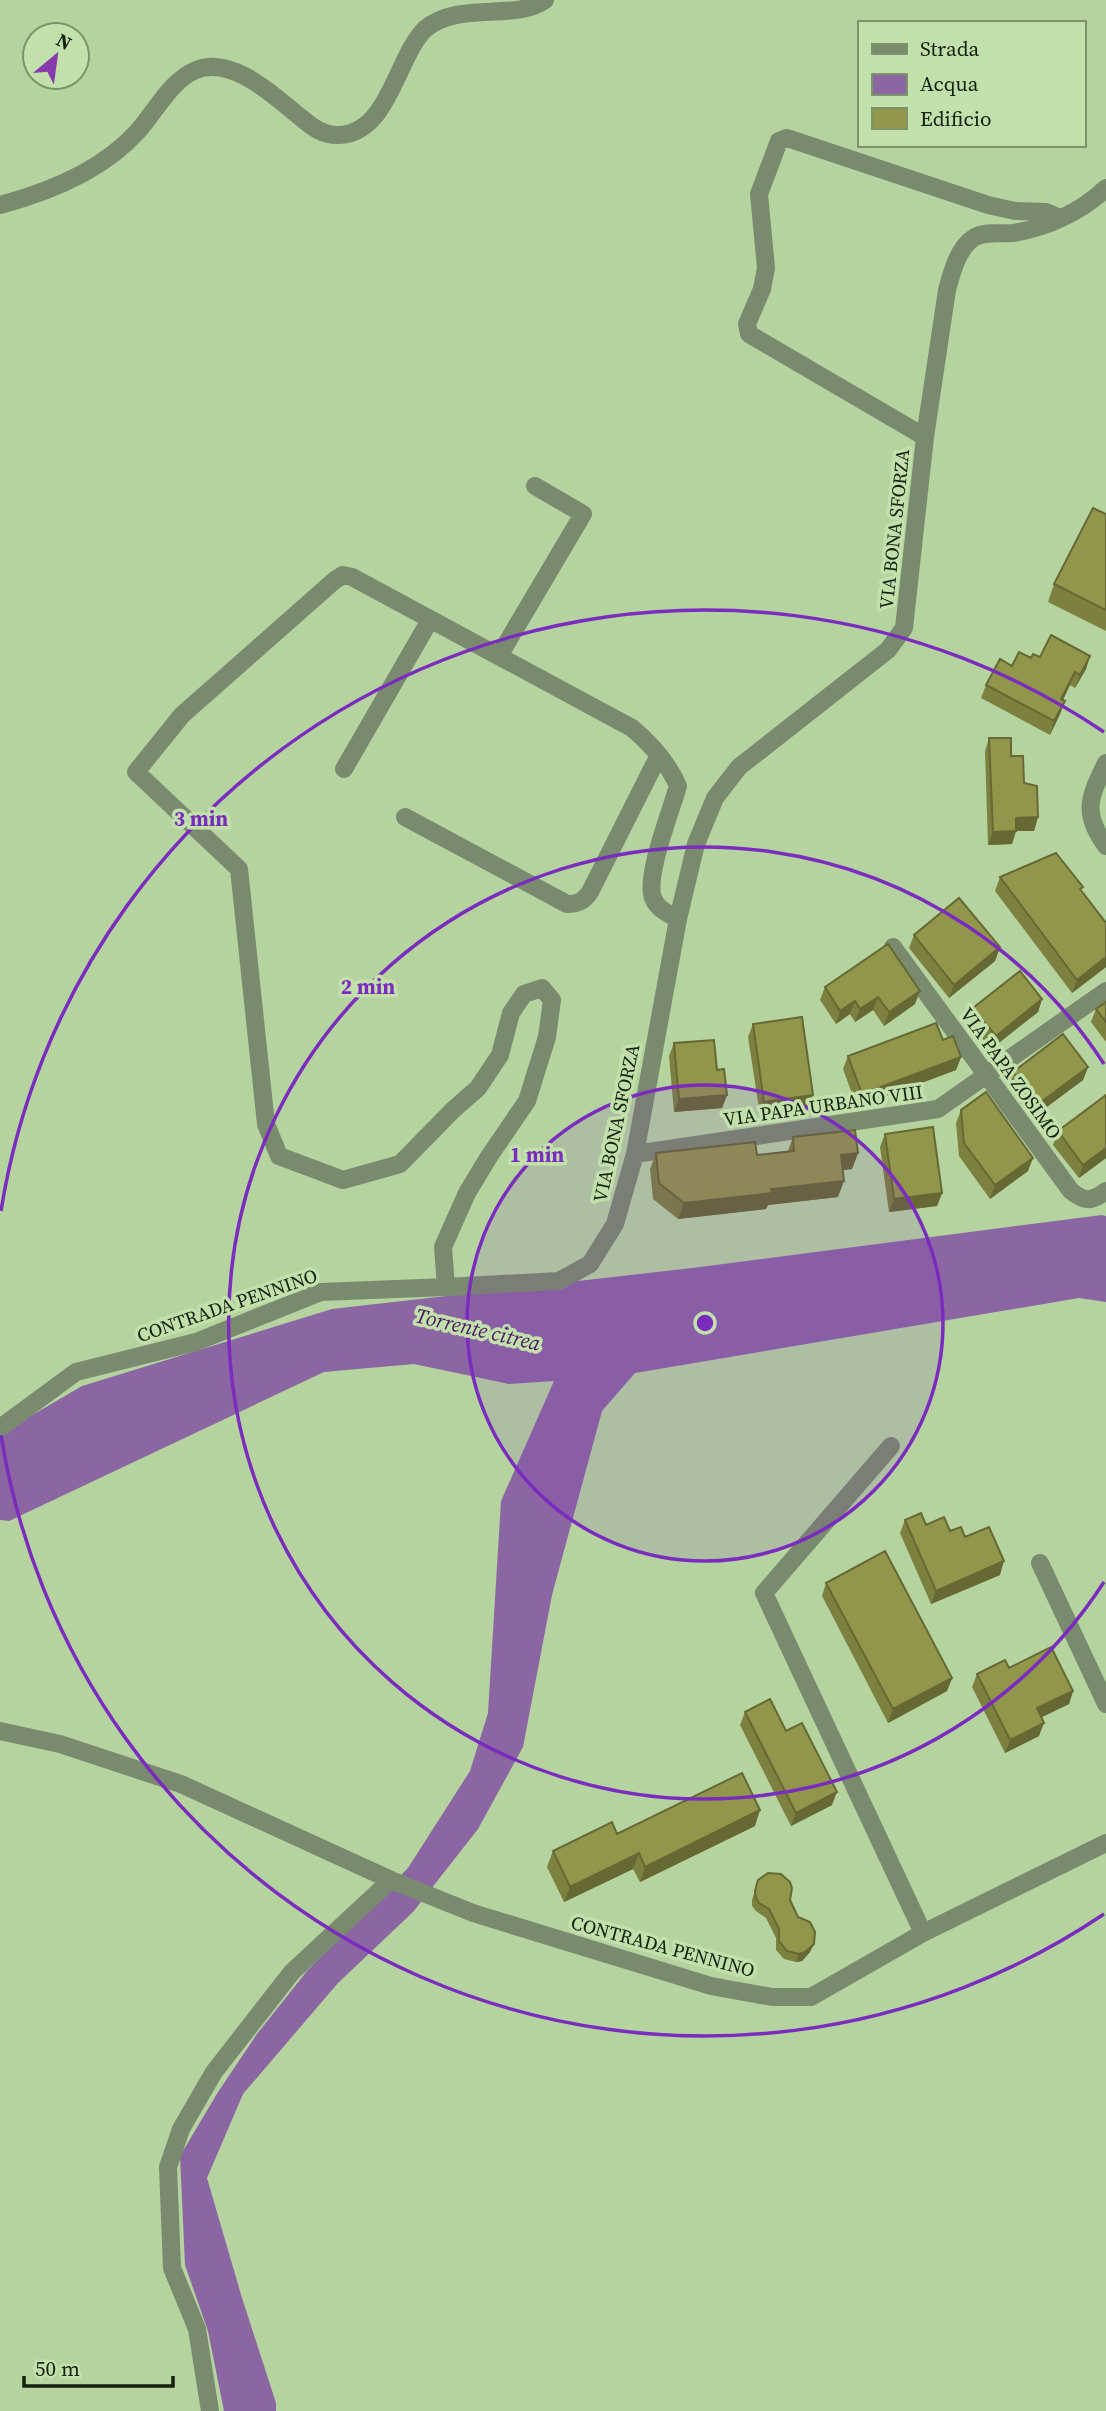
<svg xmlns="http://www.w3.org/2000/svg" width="1106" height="2411" viewBox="0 0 1106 2411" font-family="'Source Serif 4',serif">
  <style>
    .water { fill: #8c66a3 }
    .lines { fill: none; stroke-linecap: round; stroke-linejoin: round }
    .street { stroke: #7a8a6e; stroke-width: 18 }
    .wall { fill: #7d8140 }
    .shaded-wall { fill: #666934 }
    .building { fill: #91964b; stroke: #666934; stroke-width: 2 }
    .ring { fill: none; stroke: #7b2cbf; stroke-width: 3.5 }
    .labels { text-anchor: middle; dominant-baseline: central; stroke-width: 7; stroke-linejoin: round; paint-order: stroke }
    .street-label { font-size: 19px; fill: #15200c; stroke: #c1e0ab }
    .water-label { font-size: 21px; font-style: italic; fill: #4b1964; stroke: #c1e0ab }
    .centre { fill: #7b2cbf; stroke: #c1e0ab; stroke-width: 3.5 }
    .ring-label { font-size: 21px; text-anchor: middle; font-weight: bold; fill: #7b2cbf; stroke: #c1e0ab; stroke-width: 7; stroke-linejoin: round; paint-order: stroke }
  </style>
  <rect width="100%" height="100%" fill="#b4d39f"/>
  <path class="water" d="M 1102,1215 L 1106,1216 L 1106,1302 L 1079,1298 L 635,1373 L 602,1411 L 552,1595 L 523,1747 L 478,1829 L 413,1912 L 338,1983 L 243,2094 L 207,2178 L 242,2298 L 276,2403 L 276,2411 L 224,2411 L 208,2331 L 185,2265 L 180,2156 L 218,2092 L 257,2034 L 307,1971 L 408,1868 L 470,1771 L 488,1713 L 501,1501 L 554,1381 L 509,1384 L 414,1364 L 324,1372 L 9,1521 L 0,1520 L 0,1434 L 82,1386 L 332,1309 L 692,1268 Z"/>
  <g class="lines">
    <path class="street" d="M 0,205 C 49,192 104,169 138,131 C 155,112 171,80 196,70 C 230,56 270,92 294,112 C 308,123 320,136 339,135 C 389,133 396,58 425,29 C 460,0 515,22 545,0
      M 925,437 L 749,334 L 747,324 L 762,289 L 766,268 L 759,194 L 779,141 L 787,138 L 988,205 L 1015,211 L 1046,212 L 1060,218
      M 499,656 L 583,514 L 535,486
      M 1106,763 C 1089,798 1082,813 1106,846
      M 344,769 L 430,620
      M 405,817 L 567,904 C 578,904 584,901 590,892 L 659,755
      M 678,919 C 669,914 657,909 653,898 C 645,876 671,811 678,786 C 668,763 651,744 632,728 L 352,577 L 343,575 L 335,580 L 182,715 L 136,772 L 239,869 L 266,1124 L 279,1156 L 343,1180 L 400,1164 L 453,1110 L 478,1088 L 500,1055 L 511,1013 L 524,994 L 542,988 L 552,1000 L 547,1037 L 527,1101 L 490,1155 L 467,1193 L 443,1247 L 446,1287 L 559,1281 L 590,1264 L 615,1224 L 635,1154 L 678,919 L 696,844 L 715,798 L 739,767 L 888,650 L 904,628 L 925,437 L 947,290 C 952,272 958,247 975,237 C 986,231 1001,234 1013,233 C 1047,228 1082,211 1106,188
      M 893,947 L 1071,1191 C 1085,1202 1091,1202 1106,1191
      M 635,1154 L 938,1109 L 1106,991
      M 0,1428 L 76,1372 L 196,1342 L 321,1292 L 446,1287
      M 891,1446 L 764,1593 L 923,1933
      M 1040,1563 L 1106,1704
      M 0,1731 L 60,1744 L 181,1784 L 391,1880 L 473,1913 L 711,1986 L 772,1997 L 811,1997 L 923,1933 L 1106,1843
      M 210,2411 L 197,2329 L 172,2268 L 168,2167 L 181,2129 L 214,2072 L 292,1972 L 391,1880"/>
  </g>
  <path class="wall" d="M 1106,514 L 1106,631 L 1048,602 L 1054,584 Z
    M 1090,656 L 1086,669 L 1075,688 L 1070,685 L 1063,700 L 1065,701 L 1060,714 L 1050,735 L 981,698 L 986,685 L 1012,666 L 1031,658 Z
    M 989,738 L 1011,756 L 1038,817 L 1034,831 L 1016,831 L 1012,844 L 988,845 L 985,751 Z
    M 1000,877 L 1081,891 L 1106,923 L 1106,967 L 1072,993 L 995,891 Z
    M 914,935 L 1000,947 L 995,961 L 949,998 L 909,948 Z
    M 825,987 L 915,1004 L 884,1026 L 873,1010 L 855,1022 L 850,1014 L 836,1024 L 820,1000 Z
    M 1042,999 L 1038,1012 L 991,1049 L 968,1021 L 973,1008 Z
    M 1106,1002 L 1106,1042 L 1091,1022 L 1096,1009 Z
    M 753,1024 L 813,1095 L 808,1108 L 760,1115 L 748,1037 Z
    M 943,1040 L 961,1057 L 956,1070 L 857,1107 L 843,1069 L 848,1056 Z
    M 674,1043 L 727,1095 L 722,1108 L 674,1112 L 669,1056 Z
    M 1088,1067 L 1083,1080 L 1032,1118 L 1008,1085 L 1013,1072 Z
    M 1106,1095 L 1106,1158 L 1079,1178 L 1053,1145 L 1058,1131 Z
    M 961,1110 L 1028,1171 L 990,1199 L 959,1156 L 956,1123 Z
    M 885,1134 L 942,1193 L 937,1206 L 889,1212 L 880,1147 Z
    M 793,1137 L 858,1153 L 852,1169 L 843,1170 L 838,1197 L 768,1205 L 766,1209 L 678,1219 L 653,1199 L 650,1169 L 656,1153 L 757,1155 L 788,1151 Z
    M 905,1520 L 950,1531 L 965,1537 L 1000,1575 L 931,1604 L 900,1533 Z
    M 826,1583 L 952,1678 L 947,1691 L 888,1723 L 822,1596 Z
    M 1009,1668 L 1073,1691 L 1069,1704 L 1041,1717 L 1039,1736 L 1005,1753 L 972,1687 L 977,1674 Z
    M 745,1712 L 786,1731 L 832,1805 L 791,1826 L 740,1725 Z
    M 755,1826 L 640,1882 L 633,1869 L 564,1902 L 547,1867 L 553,1851 L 617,1834 Z
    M 758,1880 L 790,1900 L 810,1952 L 802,1961 L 796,1962 L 784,1959 L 776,1950 L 776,1938 L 766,1918 L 756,1911 L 752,1906 L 752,1900 Z"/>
  <path class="shaded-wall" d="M 1090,656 L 1086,669 L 1075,688 L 1080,675 Z
    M 1075,672 L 1070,685 L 1057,712 L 1061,699 Z
    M 1065,701 L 1060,714 L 1050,735 L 1054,721 Z
    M 1038,817 L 1034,831 L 1016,831 L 1012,844 L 988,845 L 993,832 L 1016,818 Z
    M 1000,947 L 995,961 L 949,998 L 954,985 Z
    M 1106,957 L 1106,967 L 1072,993 L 1077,980 Z
    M 920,991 L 915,1004 L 884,1026 L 889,1012 Z
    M 878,997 L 873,1010 L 855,1022 L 860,1009 Z
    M 1042,999 L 1038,1012 L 991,1049 L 996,1036 Z
    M 855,1001 L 850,1014 L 836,1024 L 840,1011 Z
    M 961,1057 L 956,1070 L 857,1107 L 862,1094 Z
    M 1088,1067 L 1083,1080 L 1032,1118 L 1037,1105 Z
    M 727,1095 L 722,1108 L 674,1112 L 679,1099 Z
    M 813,1095 L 808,1108 L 760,1115 L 764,1102 Z
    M 1106,1148 L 1106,1158 L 1079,1178 L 1083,1165 Z
    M 858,1153 L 852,1169 L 835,1171 L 841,1155 Z
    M 1033,1158 L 1028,1171 L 990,1199 L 995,1185 Z
    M 844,1181 L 838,1197 L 768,1205 L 766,1209 L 678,1219 L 684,1203 L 771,1189 Z
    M 942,1193 L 937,1206 L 889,1212 L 894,1199 Z
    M 1004,1561 L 1000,1575 L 931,1604 L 936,1591 Z
    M 952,1678 L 947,1691 L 888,1723 L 893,1709 Z
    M 1073,1691 L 1069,1704 L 1032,1722 L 1037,1708 Z
    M 1044,1723 L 1039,1736 L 1005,1753 L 1010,1740 Z
    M 837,1792 L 832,1805 L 791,1826 L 796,1813 Z
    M 760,1810 L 755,1826 L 640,1882 L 645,1867 Z
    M 639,1853 L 633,1869 L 564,1902 L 570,1887 Z
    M 814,1944 L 810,1952 L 802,1961 L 796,1962 L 799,1954 Z"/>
  <path class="building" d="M 1093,508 L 1106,514 L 1106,610 L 1054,584 Z
    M 1051,635 L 1090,656 L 1080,675 L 1075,672 L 1061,699 L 1065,701 L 1054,721 L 986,685 L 1000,659 L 1012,666 L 1019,652 L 1031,658 L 1033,654 L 1040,657 Z
    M 989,738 L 1011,738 L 1011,756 L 1023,756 L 1024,783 L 1037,786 L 1038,817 L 1016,818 L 1016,831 L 993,832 Z
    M 1056,853 L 1083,887 L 1080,889 L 1106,923 L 1106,957 L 1077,980 L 1000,877 Z
    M 959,898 L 1000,947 L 954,985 L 914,935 Z
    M 888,944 L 920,991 L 889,1012 L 878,997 L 860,1009 L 855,1001 L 840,1011 L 825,987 Z
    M 1020,971 L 1042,999 L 996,1036 L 973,1008 Z
    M 1106,1002 L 1106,1022 L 1096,1009 Z
    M 802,1017 L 813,1095 L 764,1102 L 753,1024 Z
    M 936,1023 L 943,1040 L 953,1036 L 961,1057 L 862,1094 L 848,1056 Z
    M 1063,1034 L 1088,1067 L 1037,1105 L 1013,1072 Z
    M 714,1040 L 717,1070 L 724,1069 L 727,1095 L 679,1099 L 674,1043 Z
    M 986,1092 L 1033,1158 L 995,1185 L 964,1143 L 961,1110 Z
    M 1106,1095 L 1106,1148 L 1083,1165 L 1058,1131 Z
    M 933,1127 L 942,1193 L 894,1199 L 885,1134 Z
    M 855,1130 L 858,1153 L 841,1155 L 844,1181 L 771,1189 L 772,1193 L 684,1203 L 659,1183 L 656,1153 L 755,1142 L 757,1155 L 794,1151 L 793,1137 Z
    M 921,1513 L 926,1525 L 944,1517 L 950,1531 L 961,1527 L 965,1537 L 989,1527 L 1004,1561 L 936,1591 L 905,1520 Z
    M 885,1551 L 952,1678 L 893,1709 L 826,1583 Z
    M 1051,1647 L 1073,1691 L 1037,1708 L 1044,1723 L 1010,1740 L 977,1674 L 1005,1660 L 1009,1668 Z
    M 770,1699 L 786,1731 L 802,1723 L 837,1792 L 796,1813 L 745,1712 Z
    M 742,1773 L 760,1810 L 645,1867 L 639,1853 L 570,1887 L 553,1851 L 612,1822 L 617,1834 Z
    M 768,1873 L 781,1874 L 790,1882 L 792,1888 L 790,1900 L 798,1917 L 810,1922 L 815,1932 L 814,1944 L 805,1952 L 799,1954 L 787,1951 L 779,1941 L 779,1929 L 769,1909 L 759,1903 L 756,1898 L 755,1891 L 758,1880 Z"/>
  <circle cx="705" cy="1323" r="238" fill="#7b2cbf" fill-opacity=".12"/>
  <g class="ring">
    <circle cx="705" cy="1323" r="238"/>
    <path d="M1104 1582A476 476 0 1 1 1104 1064"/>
    <path d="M1104 1914A713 713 0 0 1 1 1435M1 1211A713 713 0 0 1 1104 732"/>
  </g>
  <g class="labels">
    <g class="street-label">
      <text transform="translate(894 529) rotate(-84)">VIA BONA SFORZA</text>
      <text transform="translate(1011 1073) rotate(54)">VIA PAPA ZOSIMO</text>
      <text transform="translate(823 1105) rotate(-8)">VIA PAPA URBANO VIII</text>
      <text transform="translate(616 1123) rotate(-78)">VIA BONA SFORZA</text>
      <text transform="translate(227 1305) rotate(-19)">CONTRADA PENNINO</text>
      <text transform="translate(663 1946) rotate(15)">CONTRADA PENNINO</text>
    </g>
    <g class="water-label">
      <text transform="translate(478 1329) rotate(13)">Torrente citrea</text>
    </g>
  </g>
  <circle cx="705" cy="1323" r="10" class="centre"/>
  <g class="ring-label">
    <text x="201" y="826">3 min</text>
    <text x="368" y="994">2 min</text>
    <text x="537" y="1162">1 min</text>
  </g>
  <rect x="858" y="21" width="228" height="126" fill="#c1e0ab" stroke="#7c936b" stroke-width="2"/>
  <rect x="872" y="44" width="35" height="10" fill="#7a8a6e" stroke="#7c936b" stroke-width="2"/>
  <text x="920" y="56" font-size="21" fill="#15200c">Strada</text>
  <rect x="872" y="74" width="35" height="21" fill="#8c66a3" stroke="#7c936b" stroke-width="2"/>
  <text x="920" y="91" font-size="21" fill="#15200c">Acqua</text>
  <rect x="872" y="108" width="35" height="21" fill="#91964b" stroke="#7c936b" stroke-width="2"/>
  <text x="920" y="126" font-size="21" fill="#15200c">Edificio</text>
  <g transform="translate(56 56) rotate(29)"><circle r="33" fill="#c1e0ab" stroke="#7c936b" stroke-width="2"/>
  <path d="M0-5L12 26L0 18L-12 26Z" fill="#873bad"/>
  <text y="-10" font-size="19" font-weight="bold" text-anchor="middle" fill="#15200c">N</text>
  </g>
  <path d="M24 2376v10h149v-10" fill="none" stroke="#15200c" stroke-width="3.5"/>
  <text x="35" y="2376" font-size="21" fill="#15200c" stroke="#c1e0ab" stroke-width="5" paint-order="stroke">50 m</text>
</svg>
